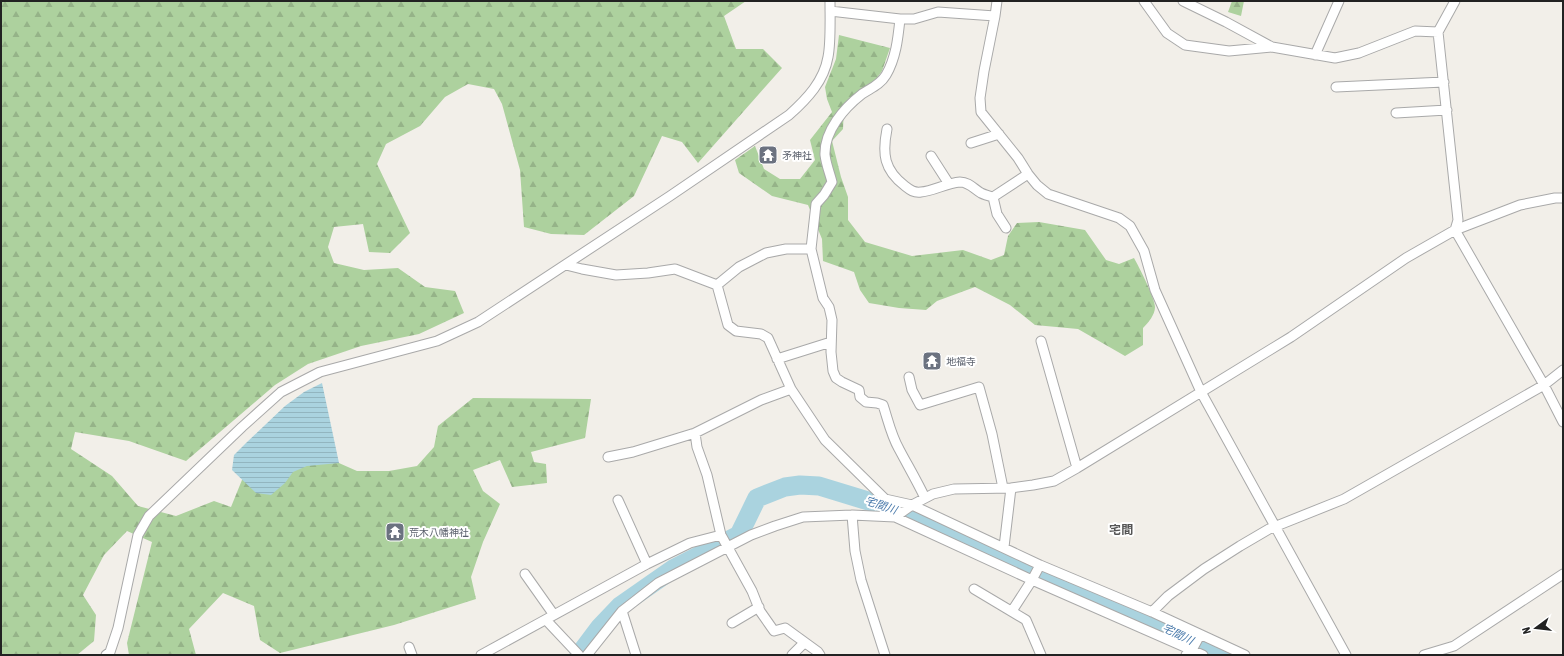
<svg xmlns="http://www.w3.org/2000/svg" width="1564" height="656" viewBox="0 0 1564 656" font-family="'Asap Condensed','Noto Sans JP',sans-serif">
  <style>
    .forest { fill: url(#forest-firs) }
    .water { fill: url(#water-rules) }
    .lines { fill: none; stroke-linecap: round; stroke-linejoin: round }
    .river { stroke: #aad3df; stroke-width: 19 }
    .minor-casing { stroke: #a9a9a9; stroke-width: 11 }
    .minor { stroke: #fff; stroke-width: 9 }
    .labels { text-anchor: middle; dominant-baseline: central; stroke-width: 4; stroke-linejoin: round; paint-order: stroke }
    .worship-label { font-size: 10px; fill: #5b616d; stroke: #fff; text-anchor: start }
    .water-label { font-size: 11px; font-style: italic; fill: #4a7aab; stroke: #fff }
    .quarter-label { font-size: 12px; font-weight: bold; fill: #555; stroke: #fff }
  </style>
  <defs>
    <pattern id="forest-firs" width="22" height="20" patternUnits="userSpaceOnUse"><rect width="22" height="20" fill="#add19e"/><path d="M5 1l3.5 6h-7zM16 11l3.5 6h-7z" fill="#95b388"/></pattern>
    <pattern id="water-rules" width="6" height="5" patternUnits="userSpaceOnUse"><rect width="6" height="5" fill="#aad3df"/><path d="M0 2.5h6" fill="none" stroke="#92b5bf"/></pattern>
  </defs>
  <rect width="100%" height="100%" fill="#f2efe9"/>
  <path class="forest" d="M 1,1 L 746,1 L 724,16 L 736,49 L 763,49 L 782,68 L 698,163 L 682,142 L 662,136 L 634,196 L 584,235 L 551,234 L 524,227 L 520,170 L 502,104 L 494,89 L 468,84 L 445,97 L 420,126 L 386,144 L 377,164 L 410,233 L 390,253 L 369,252 L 363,224 L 334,227 L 328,247 L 334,263 L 364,270 L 398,268 L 425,287 L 455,291 L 464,313 L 419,334 L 361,346 L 308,364 L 275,385 L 186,461 L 129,441 L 75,432 L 71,449 L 112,476 L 138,506 L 176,516 L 214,501 L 231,507 L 244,475 L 314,452 L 357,471 L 389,471 L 417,466 L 434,447 L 438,426 L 473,398 L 591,399 L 585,438 L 531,452 L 534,462 L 546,464 L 547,483 L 512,487 L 500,460 L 473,470 L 483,491 L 500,504 L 483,542 L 471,577 L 476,599 L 394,625 L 280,653 L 260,640 L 254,606 L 223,593 L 189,629 L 196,655 L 129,655 L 127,643 L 152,542 L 127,531 L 104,555 L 83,595 L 96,615 L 94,641 L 77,655 L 1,655 Z
    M 1232,1 L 1244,1 L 1241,16 L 1228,12 Z
    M 839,35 L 890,48 L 882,71 L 874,82 L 852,96 L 844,107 L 843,129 L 832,141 L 841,177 L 848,197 L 848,220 L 865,242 L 912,256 L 963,250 L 991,260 L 1004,255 L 1008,236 L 1017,223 L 1039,222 L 1085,230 L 1106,260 L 1119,264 L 1134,258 C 1139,267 1155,298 1155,307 C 1155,315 1148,323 1143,328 L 1143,345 L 1125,356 L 1078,329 L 1035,325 L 1010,305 L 975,287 L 937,301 L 926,310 L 899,308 L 869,303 L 860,290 L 854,272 L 823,261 L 822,239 L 808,205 L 772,196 L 739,173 L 735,160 L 755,146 L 764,169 L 780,179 L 800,179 L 815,160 L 810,140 L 832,112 L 827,99 L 825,87 L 836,59 Z"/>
  <path class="water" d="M 322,383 L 339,463 L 307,466 L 293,472 L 285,483 L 271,495 L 256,493 L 232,470 L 234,455 L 246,443 L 285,406 L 304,392 Z"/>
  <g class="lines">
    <path class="river" d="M 579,655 L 600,627 L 620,606 L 673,569 L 739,535 L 757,498 L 785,487 L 800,485 L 819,486 L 888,507 L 1120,608 L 1127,609 L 1223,655"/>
    <defs>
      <path id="minor" d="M 997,1 L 995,16 L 984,71 L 980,98 L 981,112 L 1018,158 L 1028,174 L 1037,185 L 1048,194 L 1119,218 L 1130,226 L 1144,251 L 1155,290 L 1201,392 L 1346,655
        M 1144,1 L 1167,33 L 1185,45 L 1229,51 L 1272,47 L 1335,58 L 1359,53 L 1415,31 L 1438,32
        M 1183,1 L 1226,22 L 1272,47
        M 1455,1 L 1438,32 L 1458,220 L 1455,230 L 1544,385 L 1563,422
        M 830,11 L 900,19 L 914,19 L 938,12 L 995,16
        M 900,19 C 898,38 896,58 886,75 C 880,85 871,88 862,94 C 844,108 824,131 825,155 C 826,164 830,174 832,182 L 824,195 L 816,204 L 811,249 L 823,298 L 829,307 L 832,320 L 831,352 L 833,371 L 836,378 L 842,382 L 859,390 L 860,397 L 866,402 L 877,403 L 883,405 C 888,420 891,435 899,449 C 908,466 917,481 925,498
        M 1315,55 L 1339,1
        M 1336,87 L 1444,82
        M 1396,113 L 1447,110
        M 887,129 C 882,154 884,170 905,186 C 910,190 914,193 921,192 C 934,191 946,183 960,182 C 969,182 974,189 981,193 C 985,195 989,196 993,197 L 997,214 L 1006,228
        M 971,143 L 999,134
        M 931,156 L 949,184
        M 993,197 L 1028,174
        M 566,265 L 582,269 L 616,275 L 648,273 L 675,269 L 717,285 L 728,325 L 736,331 L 761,334 L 768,338 L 791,389 L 825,440 L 885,499 L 912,505 L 1040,565 L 1152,612 L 1245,655
        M 717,285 L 739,267 L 766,253 L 786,249 L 811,249
        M 1041,341 L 1077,468
        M 777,359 L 831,342
        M 909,377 L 912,390 L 920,405 L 979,387 L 992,434 L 1003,488
        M 695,433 L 697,447 L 707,475 L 721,535 L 752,591 L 760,611 L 774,631 L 785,628 L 818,652 L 820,655
        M 608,457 L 633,452 L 695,433 L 761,400 L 791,389
        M 618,500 L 647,564
        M 852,515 L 855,551 L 861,580 L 885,655
        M 895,517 L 1032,580 L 1203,655
        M 1004,547 L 1011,488
        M 525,574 L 554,615
        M 974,589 L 1026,620 L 1041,655
        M 622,611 L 636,655
        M 1012,611 L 1032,580 L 1040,565
        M 1152,612 L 1168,596 L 1204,569 L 1240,546 L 1269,529 L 1344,499 L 1544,385 L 1563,370
        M 546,620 L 579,655
        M 732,623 L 759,607
        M 409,647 L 412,655
        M 106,655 L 110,652 L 118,628 L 138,535 L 149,516 L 242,427 L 281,392 L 320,372 L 437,341 L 478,322 L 670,196 L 789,115 C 807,99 824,81 828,57 C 831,42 830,17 830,1
        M 481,655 L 647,564 L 690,543 L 721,535
        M 587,655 L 622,611 L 658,583 L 751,535 L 775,526 L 803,517 L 852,515 L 895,517 L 912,505 L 933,494 L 954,489 L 1011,488 L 1033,485 L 1054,481 L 1077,468 L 1291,337 L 1406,258 L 1455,230 L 1520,205 L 1555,198 L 1563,198
        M 792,655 L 804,643
        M 1186,655 L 1192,650 L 1200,635
        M 1424,655 L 1454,646 L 1563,574"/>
    </defs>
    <use href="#minor" class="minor-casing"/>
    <use href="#minor" class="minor"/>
  </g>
  <defs>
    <symbol id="temple-square" viewBox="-11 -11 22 22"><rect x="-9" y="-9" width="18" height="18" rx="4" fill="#6b7280" stroke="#fff"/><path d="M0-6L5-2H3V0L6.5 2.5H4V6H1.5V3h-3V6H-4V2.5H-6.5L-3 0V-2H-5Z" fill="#fff"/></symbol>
  </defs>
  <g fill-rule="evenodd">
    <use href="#temple-square" x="757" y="144" width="22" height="22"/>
    <use href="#temple-square" x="921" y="350" width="22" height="22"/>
    <use href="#temple-square" x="384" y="521" width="22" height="22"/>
  </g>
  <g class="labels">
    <g class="worship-label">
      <text x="782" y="155">矛神社</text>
      <text x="946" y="361">地福寺</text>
      <text x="409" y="532">荒木八幡神社</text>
    </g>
    <g class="water-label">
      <text transform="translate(881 505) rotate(19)">宅間川</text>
      <text transform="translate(1178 634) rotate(26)">宅間川</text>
    </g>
    <g class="quarter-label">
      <text x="1121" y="530">宅間</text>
    </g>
  </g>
  <rect width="1564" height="656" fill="none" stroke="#222222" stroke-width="4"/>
  <g transform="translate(1536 628) rotate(255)" stroke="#ffffff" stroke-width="3" paint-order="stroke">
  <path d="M0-3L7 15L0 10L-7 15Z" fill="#222222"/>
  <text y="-6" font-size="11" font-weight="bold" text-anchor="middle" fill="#222222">N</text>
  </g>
</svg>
